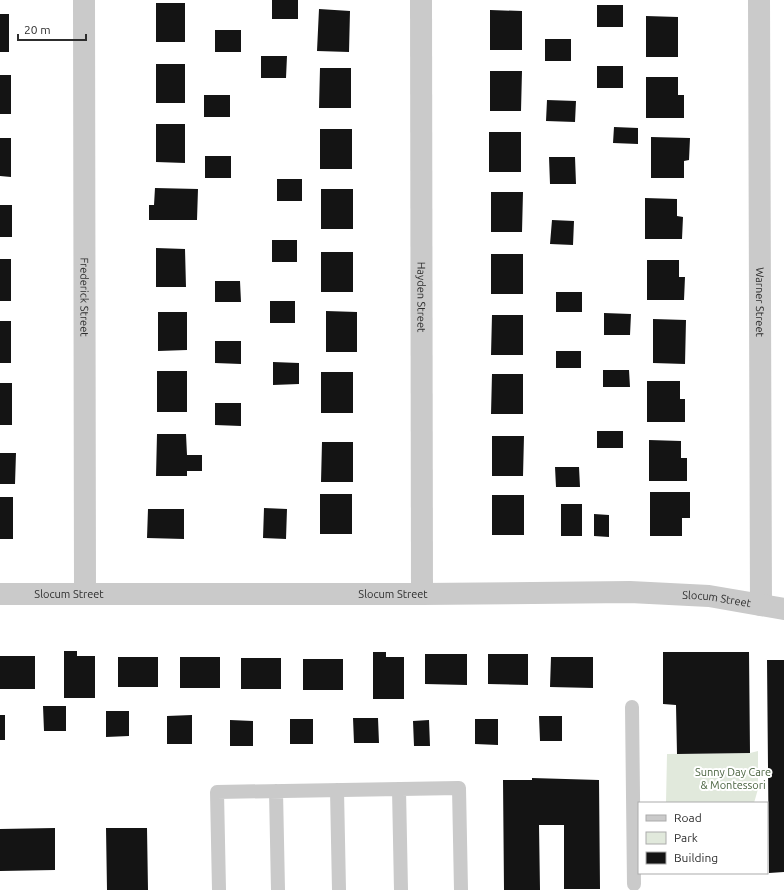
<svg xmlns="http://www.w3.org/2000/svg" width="784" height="890" viewBox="0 0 784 890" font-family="Ubuntu,sans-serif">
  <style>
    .green { fill: #e1e9dc }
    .building { fill: #141414 }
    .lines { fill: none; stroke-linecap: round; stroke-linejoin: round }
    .lane { stroke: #cacaca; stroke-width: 14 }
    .street { stroke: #cacaca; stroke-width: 22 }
    .labels { text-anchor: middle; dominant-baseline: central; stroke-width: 4; stroke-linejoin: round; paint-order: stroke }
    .street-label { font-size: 11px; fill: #2d2d2d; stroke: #fff }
    .park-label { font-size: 11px; fill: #4a6340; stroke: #fff }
  </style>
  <rect width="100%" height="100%" fill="#fff"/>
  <path class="green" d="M 758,751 L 758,789 L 754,803 L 666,803 L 667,754 L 750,753 Z"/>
  <path class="building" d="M 272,0 L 298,0 L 298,19 L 272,19 Z
    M 156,3 L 185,3 L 185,42 L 156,42 Z
    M 597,5 L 623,5 L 623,27 L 597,27 Z
    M 319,9 L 350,11 L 349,52 L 317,51 Z
    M 490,10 L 522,11 L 522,50 L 490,50 Z
    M 0,14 L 9,14 L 9,52 L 0,52 Z
    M 646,16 L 678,17 L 678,57 L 646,57 Z
    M 215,30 L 241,30 L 241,52 L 215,52 Z
    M 545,39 L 571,39 L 571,61 L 545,61 Z
    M 261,56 L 287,56 L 286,78 L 261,78 Z
    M 156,64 L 185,64 L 185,103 L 156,103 Z
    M 597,66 L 623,66 L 623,88 L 597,88 Z
    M 320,68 L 351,68 L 351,108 L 319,108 Z
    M 490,71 L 522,71 L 521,111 L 490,111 Z
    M 0,75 L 11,75 L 11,114 L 0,114 Z
    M 646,77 L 678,77 L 678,95 L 684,95 L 684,118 L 646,118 Z
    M 204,95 L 230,95 L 230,117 L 204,117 Z
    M 547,100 L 576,101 L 575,122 L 546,121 Z
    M 156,124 L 185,124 L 185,163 L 156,162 Z
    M 614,127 L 638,128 L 638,144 L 613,143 Z
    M 320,129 L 352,129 L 352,169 L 320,169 Z
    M 489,132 L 521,132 L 521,172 L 489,172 Z
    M 651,137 L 690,138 L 689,160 L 684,161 L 684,178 L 651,178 Z
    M 0,138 L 11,138 L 11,177 L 0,176 Z
    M 205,156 L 231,156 L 231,178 L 205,178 Z
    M 549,157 L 575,157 L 576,184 L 550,184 Z
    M 277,179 L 302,179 L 302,201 L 277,201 Z
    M 155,188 L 198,189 L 197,220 L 149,220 L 149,205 L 154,205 Z
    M 321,189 L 353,189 L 353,229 L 321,229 Z
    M 491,192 L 523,192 L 522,232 L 491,232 Z
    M 645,198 L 677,199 L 677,216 L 683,217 L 682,239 L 645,239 Z
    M 0,205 L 12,205 L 12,237 L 0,237 Z
    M 552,220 L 574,221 L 573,245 L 550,244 Z
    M 272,240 L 297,240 L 297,262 L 272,262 Z
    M 156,248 L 185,249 L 186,287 L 156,287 Z
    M 321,252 L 353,252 L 353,292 L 321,292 Z
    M 491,254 L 523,254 L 523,294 L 491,294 Z
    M 0,259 L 11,259 L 11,301 L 0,301 Z
    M 647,260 L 679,260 L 679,277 L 685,277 L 684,300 L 647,300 Z
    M 215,281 L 240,281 L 241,302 L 215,302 Z
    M 556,292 L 582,292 L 582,312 L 556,312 Z
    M 270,301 L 295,301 L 295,323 L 270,323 Z
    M 326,311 L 357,312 L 357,352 L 326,352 Z
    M 158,312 L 187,312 L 187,350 L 158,351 Z
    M 604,313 L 631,314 L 630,335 L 604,335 Z
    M 492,315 L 523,315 L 523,355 L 491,355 Z
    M 653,319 L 686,320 L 685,364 L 653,363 Z
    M 0,321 L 11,321 L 11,363 L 0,363 Z
    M 215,341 L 241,341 L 241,364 L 215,363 Z
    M 556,351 L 581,351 L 581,368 L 556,368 Z
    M 273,362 L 299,363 L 299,384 L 273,385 Z
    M 603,370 L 629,370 L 630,387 L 603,387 Z
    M 157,371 L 187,371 L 187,412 L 157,412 Z
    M 321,372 L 353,372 L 353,413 L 321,413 Z
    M 492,374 L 523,374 L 523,414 L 491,414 Z
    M 647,381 L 680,381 L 680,399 L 685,399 L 685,422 L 647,422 Z
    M 0,383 L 12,383 L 12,425 L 0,425 Z
    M 215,403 L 241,403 L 241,426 L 215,425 Z
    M 597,431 L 623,431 L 623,448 L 597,448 Z
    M 157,434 L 186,434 L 187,455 L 202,455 L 202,471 L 187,471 L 187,476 L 156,476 Z
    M 492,436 L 524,436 L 523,476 L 492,476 Z
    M 649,440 L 681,441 L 681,458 L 687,458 L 687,481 L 649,481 Z
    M 322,442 L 353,442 L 353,482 L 321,482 Z
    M 0,453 L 16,453 L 15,484 L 0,484 Z
    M 555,467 L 579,467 L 580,487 L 556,487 Z
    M 650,492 L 690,492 L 690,518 L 682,518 L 682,536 L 650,536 Z
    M 320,494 L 352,494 L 352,534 L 320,534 Z
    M 492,495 L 524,495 L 524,535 L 492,535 Z
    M 0,497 L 13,497 L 13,539 L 0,539 Z
    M 561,504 L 582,504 L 582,536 L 561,536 Z
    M 264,508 L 287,509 L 286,539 L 263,538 Z
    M 148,509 L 184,509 L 184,539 L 147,538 Z
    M 594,514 L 609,515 L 609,537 L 594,536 Z
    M 64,651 L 77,651 L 77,656 L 95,656 L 95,698 L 64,698 Z
    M 373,652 L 386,652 L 386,657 L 404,657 L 404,699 L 373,699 Z
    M 663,652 L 749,652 L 750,753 L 677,754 L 676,705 L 663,704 Z
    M 425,654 L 467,654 L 467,685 L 425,684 Z
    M 488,654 L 528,654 L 528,685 L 488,684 Z
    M 0,656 L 35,656 L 35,689 L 0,689 Z
    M 118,657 L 158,657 L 158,687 L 118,687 Z
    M 180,657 L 220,657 L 220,688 L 180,688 Z
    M 551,657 L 593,657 L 593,688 L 550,687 Z
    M 241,658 L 281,658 L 281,689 L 241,689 Z
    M 303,659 L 343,659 L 343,690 L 303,690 Z
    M 767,660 L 784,660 L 784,872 L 769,873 Z
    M 43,706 L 66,706 L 66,731 L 44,731 Z
    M 106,711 L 129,711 L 129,736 L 106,737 Z
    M 0,715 L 5,715 L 5,740 L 0,740 Z
    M 192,715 L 192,744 L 167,744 L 167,716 Z
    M 539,716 L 562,716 L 562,741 L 540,741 Z
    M 353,718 L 378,718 L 379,743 L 354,743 Z
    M 290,719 L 313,719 L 313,744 L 290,744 Z
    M 475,719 L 498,719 L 498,745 L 475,744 Z
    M 230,720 L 253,721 L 253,746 L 230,746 Z
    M 429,720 L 430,746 L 414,746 L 413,721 Z
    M 532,778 L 599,780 L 600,889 L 564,889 L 564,825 L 539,825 L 540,890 L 504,890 L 503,780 L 532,780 Z
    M 55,828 L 55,870 L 0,871 L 0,829 Z
    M 106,828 L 147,828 L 148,890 L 107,890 Z"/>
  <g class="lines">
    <path class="lane" d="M 632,707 L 634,884
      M 399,789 L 401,890
      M 337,790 L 339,890
      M 276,791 L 278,890
      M 219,890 L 217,792 L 459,788 L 461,890"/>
    <g class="street">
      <path id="s1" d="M 84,0 L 85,593"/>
      <path id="s2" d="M 421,0 L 422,594"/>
      <path id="s3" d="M 759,0 L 761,605"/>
      <path id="s4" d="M 0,594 L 422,594 L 630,592 L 709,596 L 784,609"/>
    </g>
  </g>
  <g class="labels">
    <g class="street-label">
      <text stroke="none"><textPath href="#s1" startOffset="297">Frederick Street</textPath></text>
      <text stroke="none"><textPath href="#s2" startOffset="297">Hayden Street</textPath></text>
      <text stroke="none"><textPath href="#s3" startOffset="302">Warner Street</textPath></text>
      <text stroke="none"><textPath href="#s4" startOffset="69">Slocum Street</textPath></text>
      <text stroke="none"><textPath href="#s4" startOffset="393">Slocum Street</textPath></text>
      <text stroke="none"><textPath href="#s4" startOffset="717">Slocum Street</textPath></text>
    </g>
    <g class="park-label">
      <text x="733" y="772">Sunny Day Care<tspan x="733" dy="13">&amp; Montessori</tspan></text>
    </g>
  </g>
  <rect x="638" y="802" width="130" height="72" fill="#ffffff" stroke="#ababab"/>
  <rect x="646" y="815" width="20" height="6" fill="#cacaca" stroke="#ababab"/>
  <text x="674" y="822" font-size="12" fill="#2d2d2d">Road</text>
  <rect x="646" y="832" width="20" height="12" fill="#e1e9dc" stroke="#ababab"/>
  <text x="674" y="842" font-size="12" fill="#2d2d2d">Park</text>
  <rect x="646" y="852" width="20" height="12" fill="#141414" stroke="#ababab"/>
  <text x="674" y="862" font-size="12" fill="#2d2d2d">Building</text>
  <path d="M18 34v6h68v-6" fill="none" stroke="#2d2d2d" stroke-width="2"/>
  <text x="24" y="34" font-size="12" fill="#2d2d2d" stroke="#ffffff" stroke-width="3" paint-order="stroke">20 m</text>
</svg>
